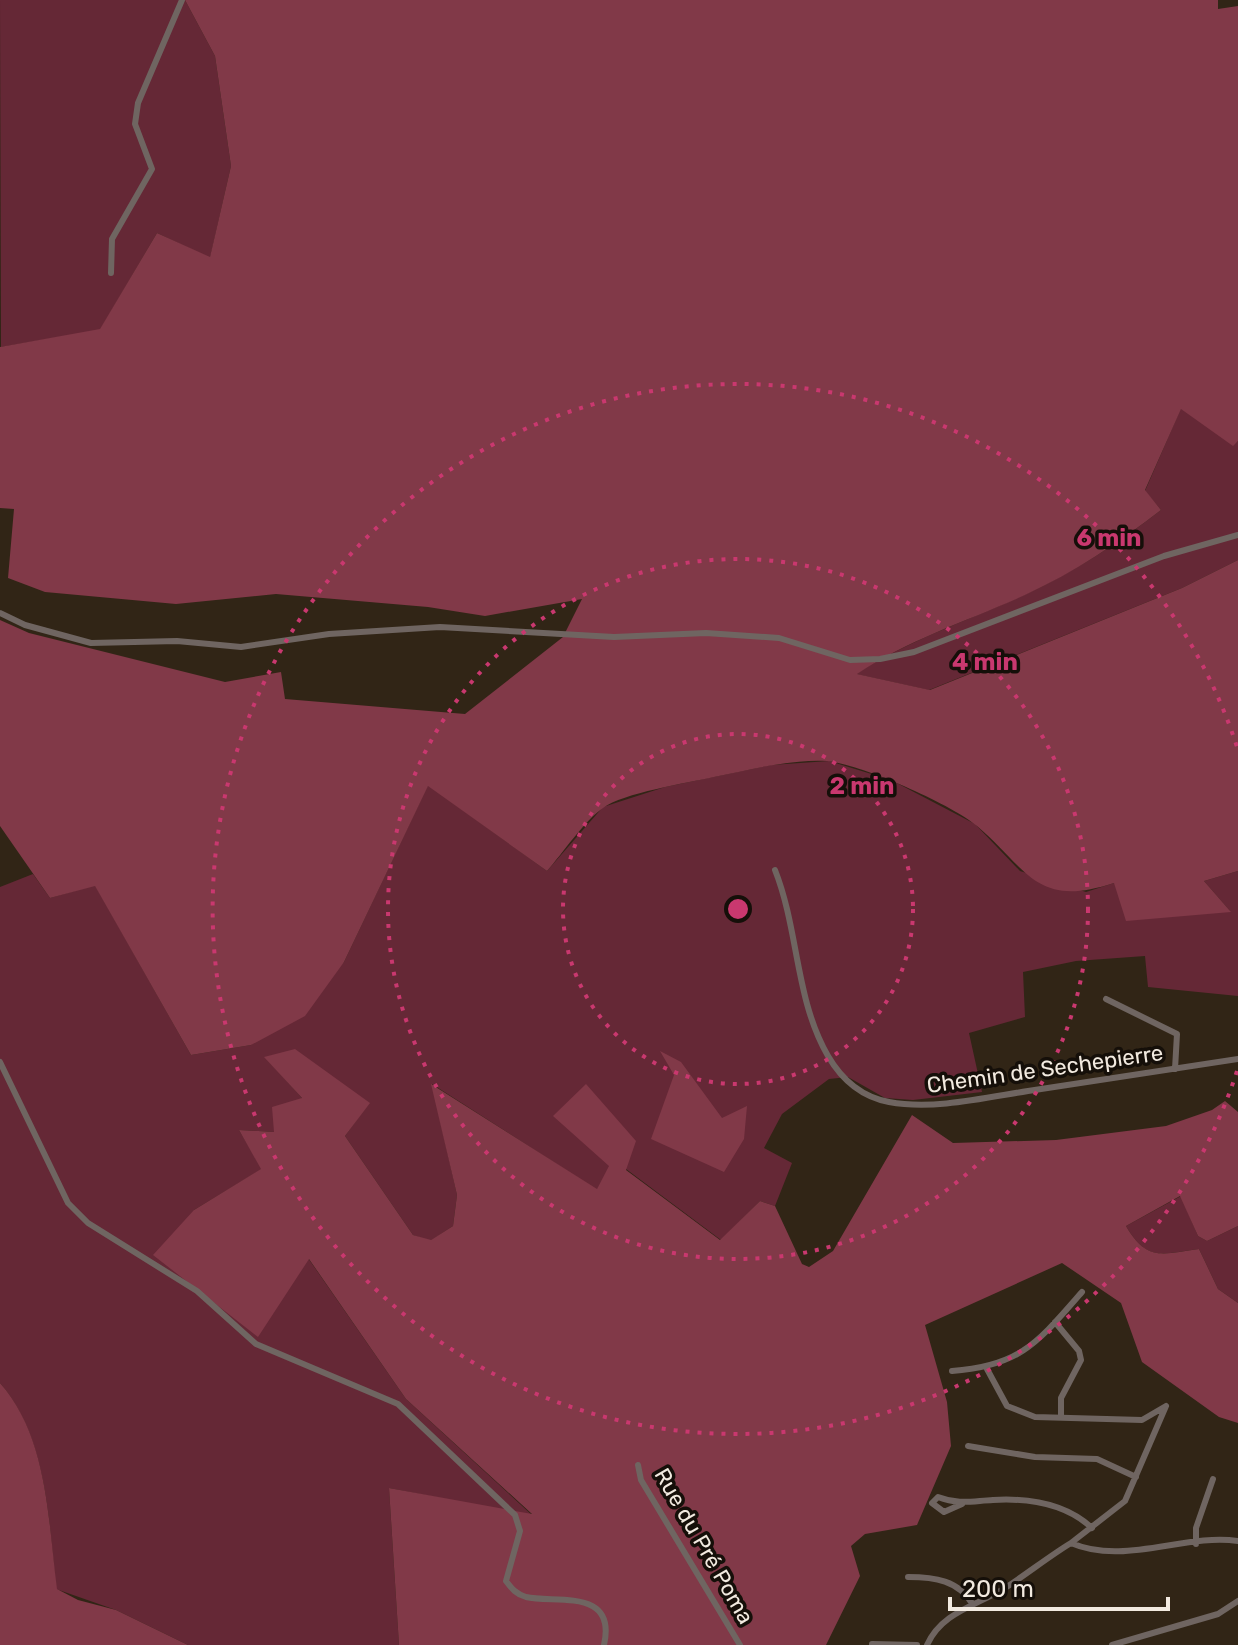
<svg xmlns="http://www.w3.org/2000/svg" width="1238" height="1645" viewBox="0 0 1238 1645" font-family="Rubik,sans-serif">
  <style>
    .green { fill: #652836 }
    .forest { fill: #813948 }
    .lines { fill: none; stroke-linecap: round; stroke-linejoin: round }
    .minor { stroke: #6f6561; stroke-width: 6 }
    .ring { fill: none; stroke: #c9386f; stroke-width: 4; stroke-dasharray: 4 8 }
    .labels { text-anchor: middle; dominant-baseline: central; stroke-width: 7; stroke-linejoin: round; paint-order: stroke }
    .street-label { font-size: 22px; fill: #f2eae0; stroke: #150f09 }
    .centre { fill: #c9386f; stroke: #150f09; stroke-width: 4 }
    .ring-label { font-size: 24px; text-anchor: middle; font-weight: bold; fill: #c9386f; stroke: #150f09; stroke-width: 7; stroke-linejoin: round; paint-order: stroke }
  </style>
  <rect width="100%" height="100%" fill="#312516"/>
  <path class="green" d="M 0,0 L 185,0 L 215,56 L 231,166 L 210,258 L 157,233 L 100,330 L 1,347 Z
    M 1181,408 L 1233,445 L 1238,441 L 1238,560 L 1182,588 L 929,690 L 856,674 C 909,640 967,621 1024,595 C 1074,572 1117,544 1161,510 L 1145,491 Z
    M 829,761 L 891,780 L 975,824 L 1020,871 L 1086,892 L 1114,883 L 1230,911 L 1204,881 L 1238,871 L 1238,996 L 1148,987 L 1145,956 L 1076,961 L 1023,972 L 1025,1017 L 969,1033 L 982,1092 L 913,1100 L 885,1098 L 848,1077 L 829,1079 L 782,1114 L 764,1148 L 792,1163 L 775,1206 L 760,1201 L 721,1240 L 626,1169 L 610,1166 L 597,1190 L 432,1084 L 457,1195 L 453,1226 L 430,1241 L 413,1235 L 345,1136 L 369,1103 L 265,1057 L 302,1098 L 274,1132 L 239,1130 L 262,1169 L 194,1210 L 308,1258 L 406,1399 L 533,1516 L 389,1488 L 399,1645 L 188,1645 L 116,1610 L 56,1589 C 49,1520 47,1437 0,1383 L 0,887 L 33,874 L 50,898 L 95,885 L 191,1055 L 251,1045 L 344,962 L 428,785 L 547,871 L 603,807 L 665,787 L 771,765 Z
    M 1181,1196 L 1198,1236 L 1207,1241 L 1238,1226 L 1238,1303 L 1218,1289 L 1199,1249 C 1161,1254 1147,1262 1126,1226 Z"/>
  <path class="forest" d="M 185,0 L 1218,0 L 1218,9 L 1238,6 L 1238,441 L 1233,446 L 1181,409 L 1145,490 L 1161,510 C 1118,543 1075,572 1025,595 C 968,621 909,639 857,674 L 930,690 L 1182,588 L 1238,560 L 1238,871 L 1204,881 L 1231,912 L 1126,921 L 1114,883 C 1035,909 1028,869 977,826 C 951,804 860,764 827,761 C 790,759 750,770 714,777 C 687,783 623,793 603,808 C 584,821 563,853 547,871 L 428,786 L 344,962 L 305,1016 L 251,1045 L 191,1055 L 95,886 L 50,898 L 0,826 L 0,620 L 29,633 L 225,682 L 281,672 L 285,699 L 465,714 L 563,637 L 582,599 L 485,616 L 428,607 L 276,594 L 176,604 L 45,592 L 8,578 L 14,509 L 0,508 L 0,347 L 100,329 L 157,233 L 210,257 L 231,166 L 215,56 Z
    M 295,1049 L 370,1103 L 345,1136 L 413,1235 L 431,1240 L 453,1226 L 457,1195 L 431,1084 L 597,1189 L 609,1166 L 553,1116 L 586,1084 L 636,1141 L 626,1170 L 720,1240 L 760,1201 L 775,1206 L 802,1264 L 809,1267 L 833,1251 L 912,1115 L 953,1143 L 1056,1140 L 1166,1126 L 1212,1110 L 1225,1101 L 1238,1112 L 1238,1226 L 1207,1241 L 1198,1236 L 1180,1196 L 1126,1226 C 1147,1262 1162,1254 1199,1249 L 1218,1289 L 1238,1303 L 1238,1423 L 1219,1417 L 1142,1362 L 1121,1303 L 1062,1263 L 925,1325 L 947,1402 L 951,1446 L 917,1525 L 865,1534 L 851,1546 L 860,1576 L 826,1645 L 399,1645 L 389,1488 L 532,1514 L 406,1399 L 309,1259 L 258,1337 L 153,1255 L 194,1210 L 261,1169 L 239,1130 L 274,1132 L 272,1107 L 302,1098 L 264,1057 Z
    M 660,1051 L 681,1062 L 722,1118 L 747,1106 L 744,1139 L 724,1172 L 651,1139 L 674,1075 Z
    M 0,1383 C 48,1437 48,1520 57,1589 L 78,1600 L 116,1610 L 188,1645 L 0,1645 Z"/>
  <g class="lines">
    <path class="minor" d="M 111,273 L 112,239 L 152,169 L 135,124 L 138,103 L 182,0
      M 0,613 L 25,625 L 91,643 L 177,641 L 241,647 L 329,634 L 440,627 L 614,637 L 706,633 L 779,638 L 850,660 L 880,659 L 914,652 L 1164,556 L 1238,535
      M 775,870 C 799,931 795,999 828,1056 C 842,1080 862,1097 889,1102 C 933,1110 984,1098 1028,1091 C 1098,1081 1168,1070 1238,1059
      M 1106,999 L 1177,1034 L 1175,1069
      M 0,1062 L 68,1203 L 88,1223 L 197,1291 L 256,1344 L 398,1404 L 515,1515 L 520,1531 L 506,1581 C 512,1589 516,1594 526,1597 C 555,1604 617,1587 604,1645
      M 1055,1322 L 1079,1351 L 1081,1360 L 1061,1398 L 1061,1417
      M 987,1369 L 1007,1406 L 1035,1417 L 1142,1420 L 1166,1406
      M 952,1371 C 1021,1366 1038,1342 1082,1292
      M 968,1446 L 1035,1457 L 1097,1459 L 1136,1477
      M 638,1465 L 641,1480 L 740,1645
      M 962,1504 L 944,1512 L 932,1503 L 938,1497 C 959,1505 972,1501 993,1500 C 1028,1498 1066,1504 1092,1528
      M 1071,1543 L 1125,1501 L 1166,1406
      M 1196,1544 L 1196,1528 L 1213,1479
      M 908,1577 C 934,1577 959,1580 973,1605
      M 872,1644 L 917,1645
      M 927,1645 C 942,1612 976,1606 1005,1588 C 1027,1574 1048,1557 1071,1543 C 1124,1566 1185,1533 1238,1541
      M 1112,1645 L 1218,1614 L 1238,1601"/>
  </g>
  <g class="ring">
    <circle cx="738" cy="909" r="175"/>
    <circle cx="738" cy="909" r="350"/>
    <path d="M1237 1071A525 525 0 1 1 1237 747"/>
  </g>
  <g class="labels">
    <g class="street-label">
      <text transform="translate(1045 1069) rotate(-8)">Chemin de Sechepierre</text>
      <text transform="translate(704 1546) rotate(60)">Rue du Pré Poma</text>
    </g>
  </g>
  <circle cx="738" cy="909" r="12" class="centre"/>
  <g class="ring-label">
    <text x="1109" y="546">6 min</text>
    <text x="985" y="670">4 min</text>
    <text x="862" y="794">2 min</text>
  </g>
  <path d="M950 1597v12h218v-12" fill="none" stroke="#f2eae0" stroke-width="4"/>
  <text x="962" y="1597" font-size="24" fill="#f2eae0" stroke="#150f09" stroke-width="6" paint-order="stroke">200 m</text>
</svg>
